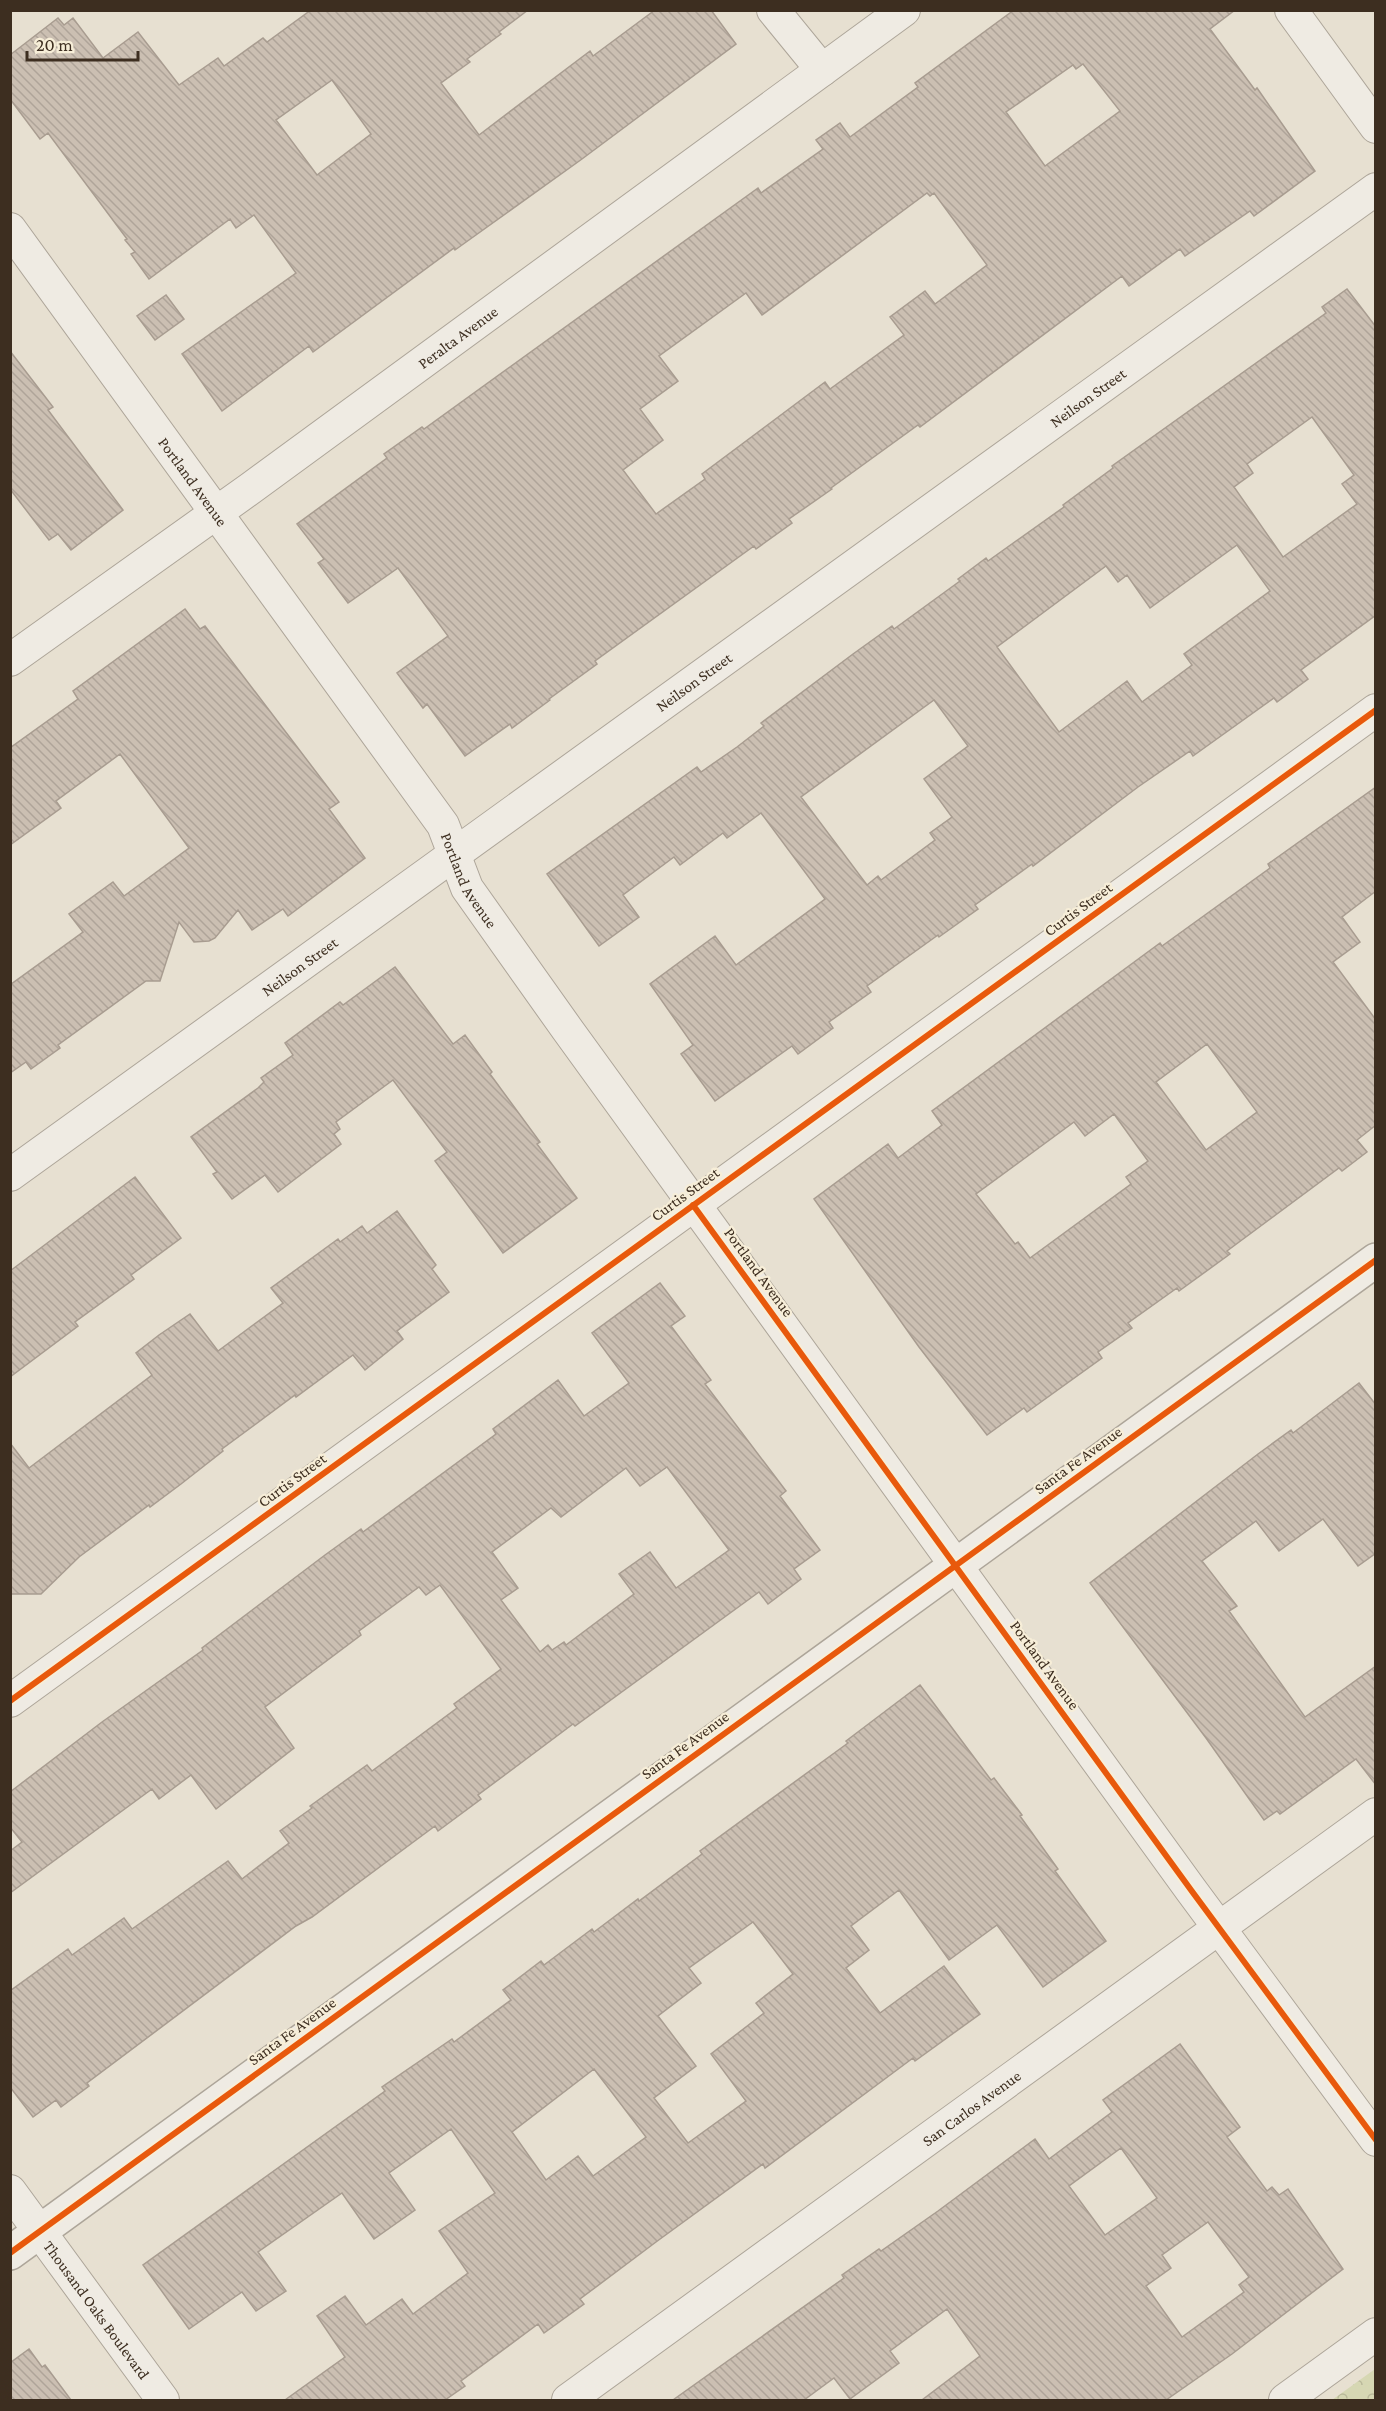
<svg xmlns="http://www.w3.org/2000/svg" width="1386" height="2411" viewBox="0 0 1386 2411" font-family="'Crimson Pro',serif">
  <style>
    .park { fill: url(#park-crowns) }
    .building { fill: url(#building-back-hatch); stroke: #a89c90; stroke-width: 1.5; fill-rule: evenodd }
    .lines { fill: none; stroke-linecap: round; stroke-linejoin: round }
    .minor-casing { stroke: #ada599; stroke-width: 34 }
    .tertiary-casing { stroke: #ada599; stroke-width: 36 }
    .minor { stroke: #efebe3; stroke-width: 32 }
    .tertiary { stroke: #efebe3; stroke-width: 33 }
    .cycleway-casing { stroke: #f7eed8; stroke-width: 10 }
    .cycleway { stroke: #e8590c; stroke-width: 6 }
    .labels { text-anchor: middle; dominant-baseline: central; stroke-width: 4.5; stroke-linejoin: round; paint-order: stroke }
    .street-label { font-size: 16px; fill: #3d2e20; stroke: #f7eed8 }
  </style>
  <defs>
    <pattern id="park-crowns" width="20" height="18" patternUnits="userSpaceOnUse" patternTransform="scale(1.5)"><rect width="20" height="18" fill="#d6d7b3"/><path d="M2 6a3 3 0 1 1 6 0M12 15a3 3 0 1 1 6 0" fill="none" stroke="#b9b99a"/></pattern>
    <pattern id="building-back-hatch" width="6" height="6" patternUnits="userSpaceOnUse" patternTransform="scale(1.5)"><rect width="6" height="6" fill="#cbbfb2"/><path d="M-1 5l2 2M0 0l6 6M5-1l2 2" fill="none" stroke="#afa499"/></pattern>
  </defs>
  <rect width="100%" height="100%" fill="#e7e0d1"/>
  <path class="park" d="M 1375,2369 L 1375,2400 L 1332,2400 Z"/>
  <path class="building" d="M 311,10 L 528,10 L 499,32 L 501,34 L 467,59 L 470,62 L 441,83 L 479,135 L 590,51 L 593,56 L 655,10 L 711,10 L 736,44 L 582,159 L 455,250 L 454,248 L 313,352 L 309,346 L 222,411 L 182,354 L 296,273 L 254,215 L 236,228 L 230,219 L 149,279 L 131,254 L 135,252 L 125,240 L 127,239 L 48,133 L 40,139 L 10,99 L 10,55 L 58,18 L 64,25 L 73,18 L 103,58 L 138,32 L 179,85 L 218,58 L 224,66 L 263,38 L 267,42 ZM 332,80 L 371,134 L 317,175 L 276,120 Z
    M 1014,10 L 1235,10 L 1210,29 L 1255,90 L 1257,88 L 1315,171 L 1254,216 L 1250,211 L 1185,256 L 1180,249 L 1129,286 L 1122,276 L 920,427 L 918,425 L 831,488 L 832,489 L 789,519 L 792,523 L 756,549 L 754,546 L 595,661 L 597,664 L 549,699 L 550,700 L 512,728 L 510,724 L 465,756 L 427,704 L 423,708 L 397,673 L 448,636 L 398,568 L 348,603 L 318,563 L 324,559 L 297,524 L 387,458 L 384,454 L 422,427 L 424,429 L 758,188 L 761,193 L 823,149 L 816,140 L 840,123 L 850,137 L 918,87 L 915,83 ZM 1083,64 L 1120,111 L 1045,166 L 1006,112 L 1073,65 L 1076,69 ZM 927,193 L 930,196 L 934,193 L 987,265 L 935,304 L 925,291 L 890,317 L 904,335 L 830,389 L 825,382 L 702,474 L 705,479 L 656,514 L 623,470 L 663,440 L 640,409 L 678,381 L 659,356 L 746,293 L 762,315 Z
    M 1347,289 L 1376,327 L 1376,615 L 1301,670 L 1308,679 L 1277,702 L 1274,698 L 1193,756 L 1190,751 L 1138,787 L 1033,866 L 1032,864 L 975,905 L 978,909 L 939,937 L 938,935 L 867,986 L 871,992 L 829,1022 L 833,1028 L 798,1054 L 792,1046 L 715,1101 L 681,1054 L 693,1045 L 650,984 L 715,936 L 736,965 L 825,899 L 761,813 L 727,838 L 723,833 L 680,865 L 674,857 L 623,895 L 639,917 L 599,946 L 547,874 L 697,767 L 701,772 L 737,747 L 764,726 L 761,723 L 853,654 L 892,626 L 894,629 L 960,581 L 958,579 L 986,558 L 988,561 L 1064,507 L 1063,505 L 1113,468 L 1112,466 L 1326,313 L 1322,307 ZM 1312,417 L 1354,475 L 1342,484 L 1357,504 L 1283,557 L 1234,487 L 1253,473 L 1247,464 ZM 1237,545 L 1270,591 L 1184,654 L 1192,665 L 1142,702 L 1127,681 L 1059,732 L 997,647 L 1106,566 L 1118,582 L 1127,575 L 1150,608 ZM 934,700 L 968,746 L 924,779 L 952,817 L 930,833 L 935,840 L 881,880 L 878,876 L 867,885 L 801,797 Z
    M 166,295 L 184,319 L 155,340 L 137,316 Z
    M 10,351 L 53,407 L 48,410 L 123,510 L 71,550 L 58,534 L 49,540 L 10,489 Z
    M 185,609 L 200,629 L 205,626 L 339,802 L 329,809 L 365,858 L 288,916 L 283,909 L 252,930 L 238,910 L 215,938 L 209,941 L 194,942 L 179,922 L 160,981 L 146,981 L 58,1045 L 60,1048 L 31,1069 L 26,1062 L 10,1073 L 10,985 L 83,932 L 69,914 L 113,882 L 124,896 L 189,848 L 120,754 L 56,801 L 61,808 L 10,845 L 10,748 L 78,699 L 73,691 Z
    M 1376,787 L 1376,891 L 1342,917 L 1360,942 L 1333,962 L 1376,1020 L 1376,1125 L 1357,1140 L 1367,1152 L 1342,1171 L 1339,1168 L 1227,1251 L 1230,1254 L 1179,1291 L 1177,1288 L 1128,1323 L 1132,1328 L 1098,1352 L 1102,1358 L 1027,1412 L 1024,1408 L 987,1435 L 919,1347 L 814,1199 L 888,1144 L 898,1158 L 942,1125 L 932,1111 L 1160,943 L 1162,946 L 1270,868 L 1268,864 ZM 1207,1044 L 1257,1112 L 1206,1150 L 1156,1082 ZM 1114,1114 L 1148,1161 L 1126,1177 L 1131,1184 L 1030,1258 L 1018,1242 L 1015,1244 L 976,1194 L 1074,1122 L 1085,1136 Z
    M 395,967 L 453,1044 L 465,1035 L 492,1072 L 490,1074 L 540,1142 L 537,1144 L 577,1198 L 503,1253 L 435,1161 L 447,1152 L 393,1080 L 336,1122 L 340,1129 L 334,1134 L 341,1144 L 278,1192 L 265,1175 L 232,1199 L 213,1174 L 217,1172 L 191,1137 L 258,1088 L 264,1082 L 261,1078 L 293,1055 L 285,1043 L 340,1002 L 343,1005 Z
    M 135,1177 L 181,1238 L 131,1275 L 134,1279 L 75,1322 L 78,1326 L 10,1377 L 10,1271 Z
    M 397,1211 L 436,1265 L 432,1269 L 449,1292 L 397,1331 L 403,1339 L 365,1370 L 353,1355 L 296,1397 L 295,1395 L 222,1449 L 223,1451 L 181,1484 L 150,1507 L 149,1505 L 79,1557 L 41,1594 L 10,1594 L 10,1443 L 29,1468 L 152,1375 L 136,1353 L 159,1335 L 190,1314 L 218,1351 L 283,1303 L 271,1288 L 338,1239 L 340,1242 L 362,1226 L 367,1233 Z
    M 660,1283 L 685,1316 L 671,1326 L 711,1380 L 705,1384 L 786,1491 L 780,1496 L 820,1550 L 794,1569 L 801,1579 L 768,1604 L 759,1592 L 575,1726 L 573,1724 L 478,1795 L 481,1799 L 438,1831 L 435,1826 L 312,1917 L 296,1926 L 87,2083 L 89,2086 L 61,2107 L 56,2100 L 33,2117 L 10,2087 L 10,1991 L 68,1949 L 72,1955 L 124,1918 L 132,1929 L 228,1861 L 242,1879 L 289,1843 L 280,1831 L 312,1808 L 310,1806 L 367,1765 L 372,1771 L 457,1708 L 454,1704 L 501,1669 L 440,1585 L 426,1595 L 419,1587 L 359,1631 L 361,1635 L 265,1707 L 294,1748 L 216,1809 L 191,1775 L 159,1799 L 152,1789 L 10,1893 L 10,1851 L 22,1842 L 10,1827 L 10,1792 L 102,1722 L 203,1650 L 202,1648 L 325,1555 L 361,1529 L 363,1532 L 496,1434 L 493,1429 L 558,1380 L 584,1416 L 629,1383 L 592,1333 ZM 667,1467 L 729,1550 L 676,1588 L 650,1552 L 619,1574 L 634,1594 L 566,1645 L 564,1642 L 552,1650 L 548,1645 L 540,1652 L 501,1600 L 518,1588 L 492,1552 L 551,1508 L 561,1517 L 626,1468 L 640,1486 Z
    M 1359,1383 L 1376,1405 L 1376,1553 L 1358,1566 L 1323,1519 L 1279,1551 L 1256,1521 L 1202,1561 L 1237,1606 L 1229,1611 L 1305,1717 L 1376,1666 L 1376,1785 L 1356,1759 L 1280,1814 L 1277,1811 L 1264,1820 L 1206,1738 L 1090,1583 L 1258,1454 L 1291,1430 L 1293,1433 Z
    M 920,1685 L 991,1780 L 994,1778 L 1022,1815 L 1020,1816 L 1058,1869 L 1055,1871 L 1106,1941 L 1043,1987 L 997,1925 L 949,1960 L 899,1890 L 851,1926 L 869,1950 L 846,1968 L 880,2013 L 944,1966 L 980,2014 L 915,2061 L 913,2058 L 765,2168 L 763,2164 L 656,2242 L 580,2299 L 584,2304 L 544,2333 L 538,2324 L 461,2381 L 465,2386 L 445,2400 L 285,2400 L 345,2357 L 317,2316 L 345,2296 L 366,2325 L 402,2299 L 413,2314 L 468,2273 L 439,2231 L 495,2193 L 451,2129 L 389,2173 L 415,2210 L 374,2239 L 342,2193 L 258,2252 L 286,2291 L 256,2311 L 242,2292 L 189,2329 L 143,2265 L 385,2091 L 382,2087 L 452,2039 L 454,2042 L 511,2000 L 503,1990 L 541,1961 L 544,1965 L 592,1929 L 594,1932 L 638,1899 L 639,1901 L 702,1854 L 700,1851 L 848,1743 L 846,1741 ZM 753,1922 L 793,1974 L 756,2003 L 764,2013 L 711,2054 L 746,2101 L 688,2143 L 654,2098 L 696,2066 L 658,2016 L 701,1983 L 689,1968 ZM 594,2069 L 646,2137 L 593,2176 L 578,2156 L 546,2180 L 512,2132 Z
    M 1180,2044 L 1240,2127 L 1227,2137 L 1267,2191 L 1272,2187 L 1279,2195 L 1288,2189 L 1343,2269 L 1232,2354 L 1166,2400 L 922,2400 L 980,2356 L 947,2309 L 890,2351 L 899,2363 L 850,2399 L 834,2378 L 804,2400 L 673,2400 L 844,2278 L 842,2275 L 879,2249 L 881,2251 L 938,2211 L 1035,2139 L 1049,2159 L 1112,2112 L 1103,2100 ZM 1121,2148 L 1157,2198 L 1105,2235 L 1069,2186 ZM 1208,2222 L 1249,2277 L 1239,2285 L 1244,2292 L 1182,2337 L 1146,2286 L 1171,2268 L 1162,2255 Z
    M 29,2349 L 42,2367 L 45,2365 L 71,2400 L 10,2400 L 10,2363 Z"/>
  <g class="lines">
    <defs>
      <g id="minor">
        <path d="M 773,10 L 822,70"/>
        <path d="M 1291,10 L 1376,127"/>
        <path id="s1" d="M 10,229 L 443,825 L 467,888 L 567,1029 L 1191,1890 L 1376,2140"/>
        <path id="s2" d="M 10,660 L 251,488 L 904,10"/>
        <path id="s3" d="M 10,1175 L 1376,189"/>
        <path d="M 10,1701 L 1376,710"/>
        <path id="s4" d="M 10,2191 L 163,2400"/>
        <path id="s5" d="M 568,2400 L 1376,1814"/>
        <path d="M 1285,2400 L 1376,2334"/>
      </g>
      <path id="tertiary" d="M 10,2253 L 1376,1260"/>
    </defs>
    <use href="#minor" class="minor-casing"/>
    <use href="#tertiary" class="tertiary-casing"/>
    <use href="#minor" class="minor"/>
    <use href="#tertiary" class="tertiary"/>
    <defs>
      <path id="cycleway" d="M 693,1205 L 1191,1890 L 1376,2140
        M 10,1701 L 1376,710
        M 10,2253 L 1376,1260"/>
    </defs>
    <use href="#cycleway" class="cycleway-casing"/>
    <use href="#cycleway" class="cycleway"/>
  </g>
  <g class="labels">
    <g class="street-label">
      <text stroke="none"><textPath href="#s2" startOffset="552">Peralta Avenue</textPath></text>
      <text stroke="none"><textPath href="#s3" startOffset="1329">Neilson Street</textPath></text>
      <text stroke="none"><textPath href="#s1" startOffset="312">Portland Avenue</textPath></text>
      <text stroke="none"><textPath href="#s3" startOffset="843">Neilson Street</textPath></text>
      <text stroke="none"><textPath href="#s1" startOffset="798">Portland Avenue</textPath></text>
      <text transform="translate(1078 909) rotate(-36)">Curtis Street</text>
      <text stroke="none"><textPath href="#s3" startOffset="357">Neilson Street</textPath></text>
      <text transform="translate(685 1194) rotate(-36)">Curtis Street</text>
      <text transform="translate(759 1272) rotate(54)">Portland Avenue</text>
      <text transform="translate(1078 1460) rotate(-36)">Santa Fe Avenue</text>
      <text transform="translate(292 1480) rotate(-36)">Curtis Street</text>
      <text transform="translate(1045 1665) rotate(54)">Portland Avenue</text>
      <text transform="translate(685 1745) rotate(-36)">Santa Fe Avenue</text>
      <text transform="translate(292 2031) rotate(-36)">Santa Fe Avenue</text>
      <text stroke="none"><textPath href="#s5" startOffset="498">San Carlos Avenue</textPath></text>
      <text stroke="none"><textPath href="#s4" startOffset="147">Thousand Oaks Boulevard</textPath></text>
    </g>
  </g>
  <rect width="1386" height="2411" fill="none" stroke="#3d2e20" stroke-width="24"/>
  <path d="M27 51v9h111v-9" fill="none" stroke="#3d2e20" stroke-width="3"/>
  <text x="36" y="51" font-size="18" fill="#3d2e20" stroke="#f7eed8" stroke-width="4.5" paint-order="stroke">20 m</text>
</svg>
